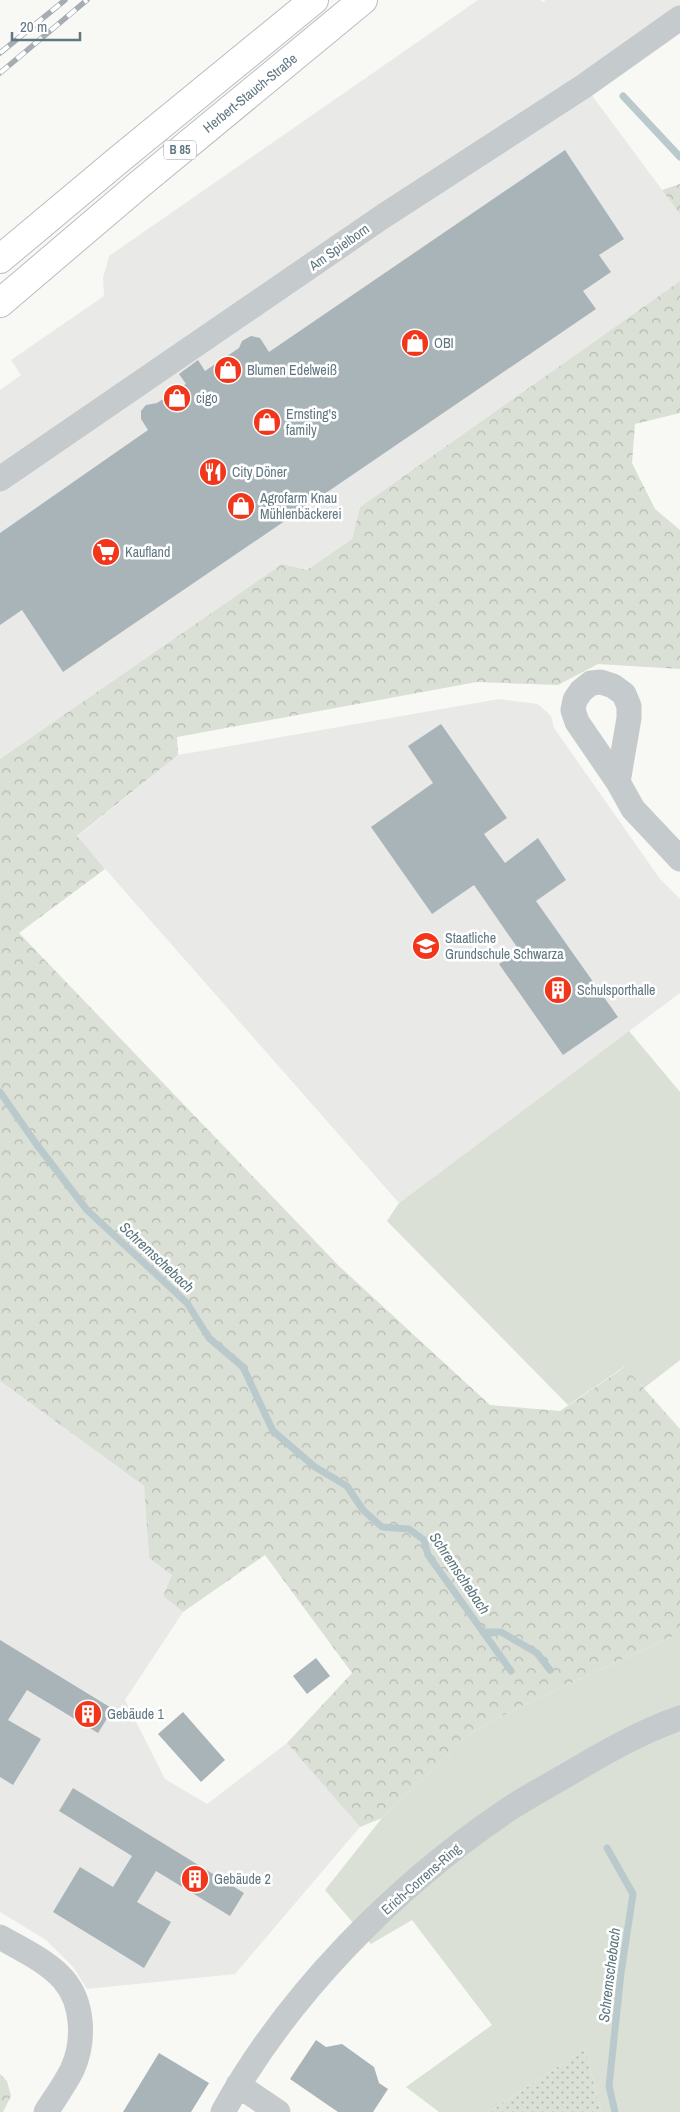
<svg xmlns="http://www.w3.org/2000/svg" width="680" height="2112" viewBox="0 0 680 2112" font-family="'Archivo Narrow',sans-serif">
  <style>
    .built { fill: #e9e9e8 }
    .grass { fill: #dae0d5 }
    .forest { fill: url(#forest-crowns) }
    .garden { fill: url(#garden-dots) }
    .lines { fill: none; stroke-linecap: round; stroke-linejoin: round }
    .stream { stroke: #bac9cc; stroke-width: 7 }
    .building { fill: #a9b4b9 }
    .primary-casing { stroke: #b8bdc0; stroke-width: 30 }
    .street { stroke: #c5cacd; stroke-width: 25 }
    .primary { stroke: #fff; stroke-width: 28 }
    .rail-casing { stroke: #a5adb2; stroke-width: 5.5 }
    .rail { stroke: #fff; stroke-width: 4; stroke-dasharray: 11; stroke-linecap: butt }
    .labels { text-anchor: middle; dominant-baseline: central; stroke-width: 5; stroke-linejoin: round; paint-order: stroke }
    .shield { fill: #fff; stroke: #90a0a8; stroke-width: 1 }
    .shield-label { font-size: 12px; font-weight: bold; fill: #607782 }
    .street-label { font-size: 14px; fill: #607782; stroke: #fff }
    .poi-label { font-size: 14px; fill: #607782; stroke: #fff; text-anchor: start }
    .water-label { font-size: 15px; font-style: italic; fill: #5b777d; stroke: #fff }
  </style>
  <defs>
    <pattern id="forest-crowns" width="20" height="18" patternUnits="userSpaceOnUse" patternTransform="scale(1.25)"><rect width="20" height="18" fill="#dae0d5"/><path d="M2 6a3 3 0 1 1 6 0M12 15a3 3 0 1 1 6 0" fill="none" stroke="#b4bab2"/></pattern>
    <pattern id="garden-dots" width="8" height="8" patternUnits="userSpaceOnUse" patternTransform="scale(1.25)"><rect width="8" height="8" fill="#dae0d5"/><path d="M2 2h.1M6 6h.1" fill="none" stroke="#b4bab2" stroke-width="1.8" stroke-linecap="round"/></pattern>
  </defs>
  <rect width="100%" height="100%" fill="#f8f8f5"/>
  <path class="built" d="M 478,0 L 540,0 L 543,2 L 546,0 L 680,0 L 680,18 L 585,86 L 680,214 L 680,281 L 360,507 L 352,539 L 307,570 L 282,564 L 0,759 L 0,390 L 21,375 L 11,360 L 104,296 L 103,278 L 109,256 Z
    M 499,699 L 538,704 L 551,716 L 554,728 L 660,879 L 680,899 L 680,993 L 399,1203 L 77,837 L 178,755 Z
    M 0,1381 L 144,1486 L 149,1558 L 173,1575 L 163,1596 L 183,1612 L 125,1700 L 165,1779 L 207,1804 L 287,1743 L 360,1827 L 235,1974 L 87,1989 L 73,1967 L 46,1940 L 0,1912 Z"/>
  <path class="grass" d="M 629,1031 L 680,1092 L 680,1360 L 644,1388 L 624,1367 L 568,1405 L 387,1221 L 399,1203 Z
    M 680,1633 L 680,2112 L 601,2112 L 585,2049 L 489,2112 L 439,2112 L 406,2087 L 492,2025 L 412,1920 L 371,1944 L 325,1890 L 382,1818 L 472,1732 L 519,1707 Z"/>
  <path class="forest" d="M 680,184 L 680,214 L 662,190 Z
    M 680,281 L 680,413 L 635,424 L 632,463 L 655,509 L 680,530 L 680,669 L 598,664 L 558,685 L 477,682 L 177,737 L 178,755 L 77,836 L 105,869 L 19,933 L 339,1266 L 490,1405 L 560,1411 L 625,1367 L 680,1429 L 680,1633 L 519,1707 L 472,1732 L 382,1818 L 360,1827 L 287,1743 L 352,1673 L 265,1555 L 183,1612 L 163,1596 L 172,1575 L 149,1558 L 144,1486 L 0,1381 L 0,759 L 282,564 L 307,570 L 352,539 L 360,507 Z
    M 0,2074 L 7,2081 L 11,2096 L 3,2112 L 0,2112 Z"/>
  <path class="garden" d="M 585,2049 L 601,2112 L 489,2112 Z"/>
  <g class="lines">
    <path class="stream" d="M 623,96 L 680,157
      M 0,1092 L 37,1145 L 87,1210 L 187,1303 L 209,1338 L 243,1367 L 273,1431 L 315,1467 L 347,1486 L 363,1510 L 382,1527 L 409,1529 L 424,1540 L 428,1555 L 511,1671
      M 483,1632 L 501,1632 L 537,1653 L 550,1670
      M 607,1848 L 633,1894 L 621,1973 L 609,2086 L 615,2112"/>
  </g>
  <path class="building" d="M 565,150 L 624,239 L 599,255 L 611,272 L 583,291 L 596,309 L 63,672 L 22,610 L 0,625 L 0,533 L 148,430 L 141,419 L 141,411 L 146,405 L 157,403 L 186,384 L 179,374 L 198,360 L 205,371 L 239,348 L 242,341 L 251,336 L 260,338 L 269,352 Z
    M 441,724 L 507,818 L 484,834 L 505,863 L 538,838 L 566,880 L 536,901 L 618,1017 L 563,1055 L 499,964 L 519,950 L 474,885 L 432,914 L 371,827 L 433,783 L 408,746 Z
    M 0,1640 L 113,1709 L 98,1733 L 27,1690 L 8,1720 L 41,1739 L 13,1785 L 0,1777 Z
    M 316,1658 L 330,1676 L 307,1694 L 293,1676 Z
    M 183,1712 L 225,1760 L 201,1782 L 158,1734 Z
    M 73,1788 L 244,1893 L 230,1916 L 156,1871 L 137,1902 L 171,1922 L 144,1968 L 53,1912 L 80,1867 L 113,1887 L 132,1856 L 59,1811 Z
    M 316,2040 L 326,2047 L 342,2044 L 374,2067 L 379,2083 L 388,2089 L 373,2112 L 338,2112 L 290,2079 Z
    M 159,2053 L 209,2083 L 191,2112 L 123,2112 Z"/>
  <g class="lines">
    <defs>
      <path id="primary" d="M 0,259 L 122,157 L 314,0
        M 0,303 L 141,183 L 363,0"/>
    </defs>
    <use href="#primary" class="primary-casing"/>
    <path class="street" d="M 0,479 L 382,217 L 584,86 L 680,18
      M 618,782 L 629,718 L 629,706 L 624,694 L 613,686 L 601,682 L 591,683 L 581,691 L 575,700 L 573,710 L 577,722 L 618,782 L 633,809 L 680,859
      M 0,1937 C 21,1949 47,1961 63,1979 C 84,2003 85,2042 72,2070 C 65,2084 55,2098 46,2112
      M 238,2085 L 278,2112
      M 223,2112 C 287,1995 396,1885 506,1811 C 525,1798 546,1787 565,1776 C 602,1754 640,1732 680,1718"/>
    <use href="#primary" class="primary"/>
    <defs>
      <path id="rail" d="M 0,53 L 65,0
        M 0,73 L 87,0"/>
    </defs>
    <use href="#rail" class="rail-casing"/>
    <use href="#rail" class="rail"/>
  </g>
  <defs>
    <symbol id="shop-disc" viewBox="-11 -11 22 22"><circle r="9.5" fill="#f2361b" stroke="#fff"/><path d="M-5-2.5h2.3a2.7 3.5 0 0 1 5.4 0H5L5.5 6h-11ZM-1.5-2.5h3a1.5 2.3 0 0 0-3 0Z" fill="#fff"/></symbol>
    <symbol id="restaurant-disc" viewBox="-11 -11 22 22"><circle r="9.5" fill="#f2361b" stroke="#fff"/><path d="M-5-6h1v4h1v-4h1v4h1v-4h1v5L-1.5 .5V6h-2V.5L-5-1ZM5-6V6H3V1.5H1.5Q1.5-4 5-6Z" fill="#fff"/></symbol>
    <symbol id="supermarket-disc" viewBox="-11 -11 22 22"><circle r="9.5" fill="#f2361b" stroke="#fff"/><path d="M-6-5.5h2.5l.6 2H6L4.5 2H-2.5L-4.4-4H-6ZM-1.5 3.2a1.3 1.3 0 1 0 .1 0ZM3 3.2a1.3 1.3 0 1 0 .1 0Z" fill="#fff"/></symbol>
    <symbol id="school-disc" viewBox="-11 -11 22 22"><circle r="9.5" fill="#f2361b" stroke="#fff"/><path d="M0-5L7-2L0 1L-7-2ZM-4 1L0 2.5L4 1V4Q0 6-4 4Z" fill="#fff"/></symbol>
    <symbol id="building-disc" viewBox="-11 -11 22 22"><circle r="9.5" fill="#f2361b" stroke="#fff"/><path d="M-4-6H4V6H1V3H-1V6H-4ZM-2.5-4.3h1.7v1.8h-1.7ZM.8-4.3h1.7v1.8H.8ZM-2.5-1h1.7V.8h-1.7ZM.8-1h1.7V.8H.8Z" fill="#fff"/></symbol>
  </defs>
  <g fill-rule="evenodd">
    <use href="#shop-disc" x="399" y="327" width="32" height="32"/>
    <use href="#shop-disc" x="212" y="354" width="32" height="32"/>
    <use href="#shop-disc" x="161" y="382" width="32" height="32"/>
    <use href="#shop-disc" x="251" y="406" width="32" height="32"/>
    <use href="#restaurant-disc" x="197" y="456" width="32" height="32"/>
    <use href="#shop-disc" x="225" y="490" width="32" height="32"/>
    <use href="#supermarket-disc" x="90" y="536" width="32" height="32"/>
    <use href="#school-disc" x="410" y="930" width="32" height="32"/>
    <use href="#building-disc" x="542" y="974" width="32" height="32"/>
    <use href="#building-disc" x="72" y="1698" width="32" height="32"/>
    <use href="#building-disc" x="179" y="1863" width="32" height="32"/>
  </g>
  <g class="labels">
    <rect class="shield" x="164" y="140.5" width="32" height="19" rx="4"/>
    <g class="shield-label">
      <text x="180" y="150">B 85</text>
    </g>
    <g class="street-label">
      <text transform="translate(250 93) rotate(-39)">Herbert-Stauch-Straße</text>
      <text transform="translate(339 247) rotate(-35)">Am Spielborn</text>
      <text transform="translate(421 1879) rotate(-41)">Erich-Correns-Ring</text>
    </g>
    <g class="poi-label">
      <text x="434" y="343">OBI</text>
      <text x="247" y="370">Blumen Edelweiß</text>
      <text x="196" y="398">cigo</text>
      <text x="286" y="414">Ernsting's<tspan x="286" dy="16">family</tspan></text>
      <text x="232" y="472">City Döner</text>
      <text x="260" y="498">Agrofarm Knau<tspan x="260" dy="16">Mühlenbäckerei</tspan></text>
      <text x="125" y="552">Kaufland</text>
      <text x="445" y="938">Staatliche<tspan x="445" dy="16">Grundschule Schwarza</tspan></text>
      <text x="577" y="990">Schulsporthalle</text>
      <text x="107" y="1714">Gebäude 1</text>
      <text x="214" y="1879">Gebäude 2</text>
    </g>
    <g class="water-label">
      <text transform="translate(157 1257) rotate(43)">Schremschebach</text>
      <text transform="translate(460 1573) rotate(56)">Schremschebach</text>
      <text transform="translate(609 1975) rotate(-83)">Schremschebach</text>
    </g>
  </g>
  <path d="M12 32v8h68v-8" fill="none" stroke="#607782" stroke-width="2.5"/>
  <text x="20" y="32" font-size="15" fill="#607782" stroke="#ffffff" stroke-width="4" paint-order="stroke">20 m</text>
</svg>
